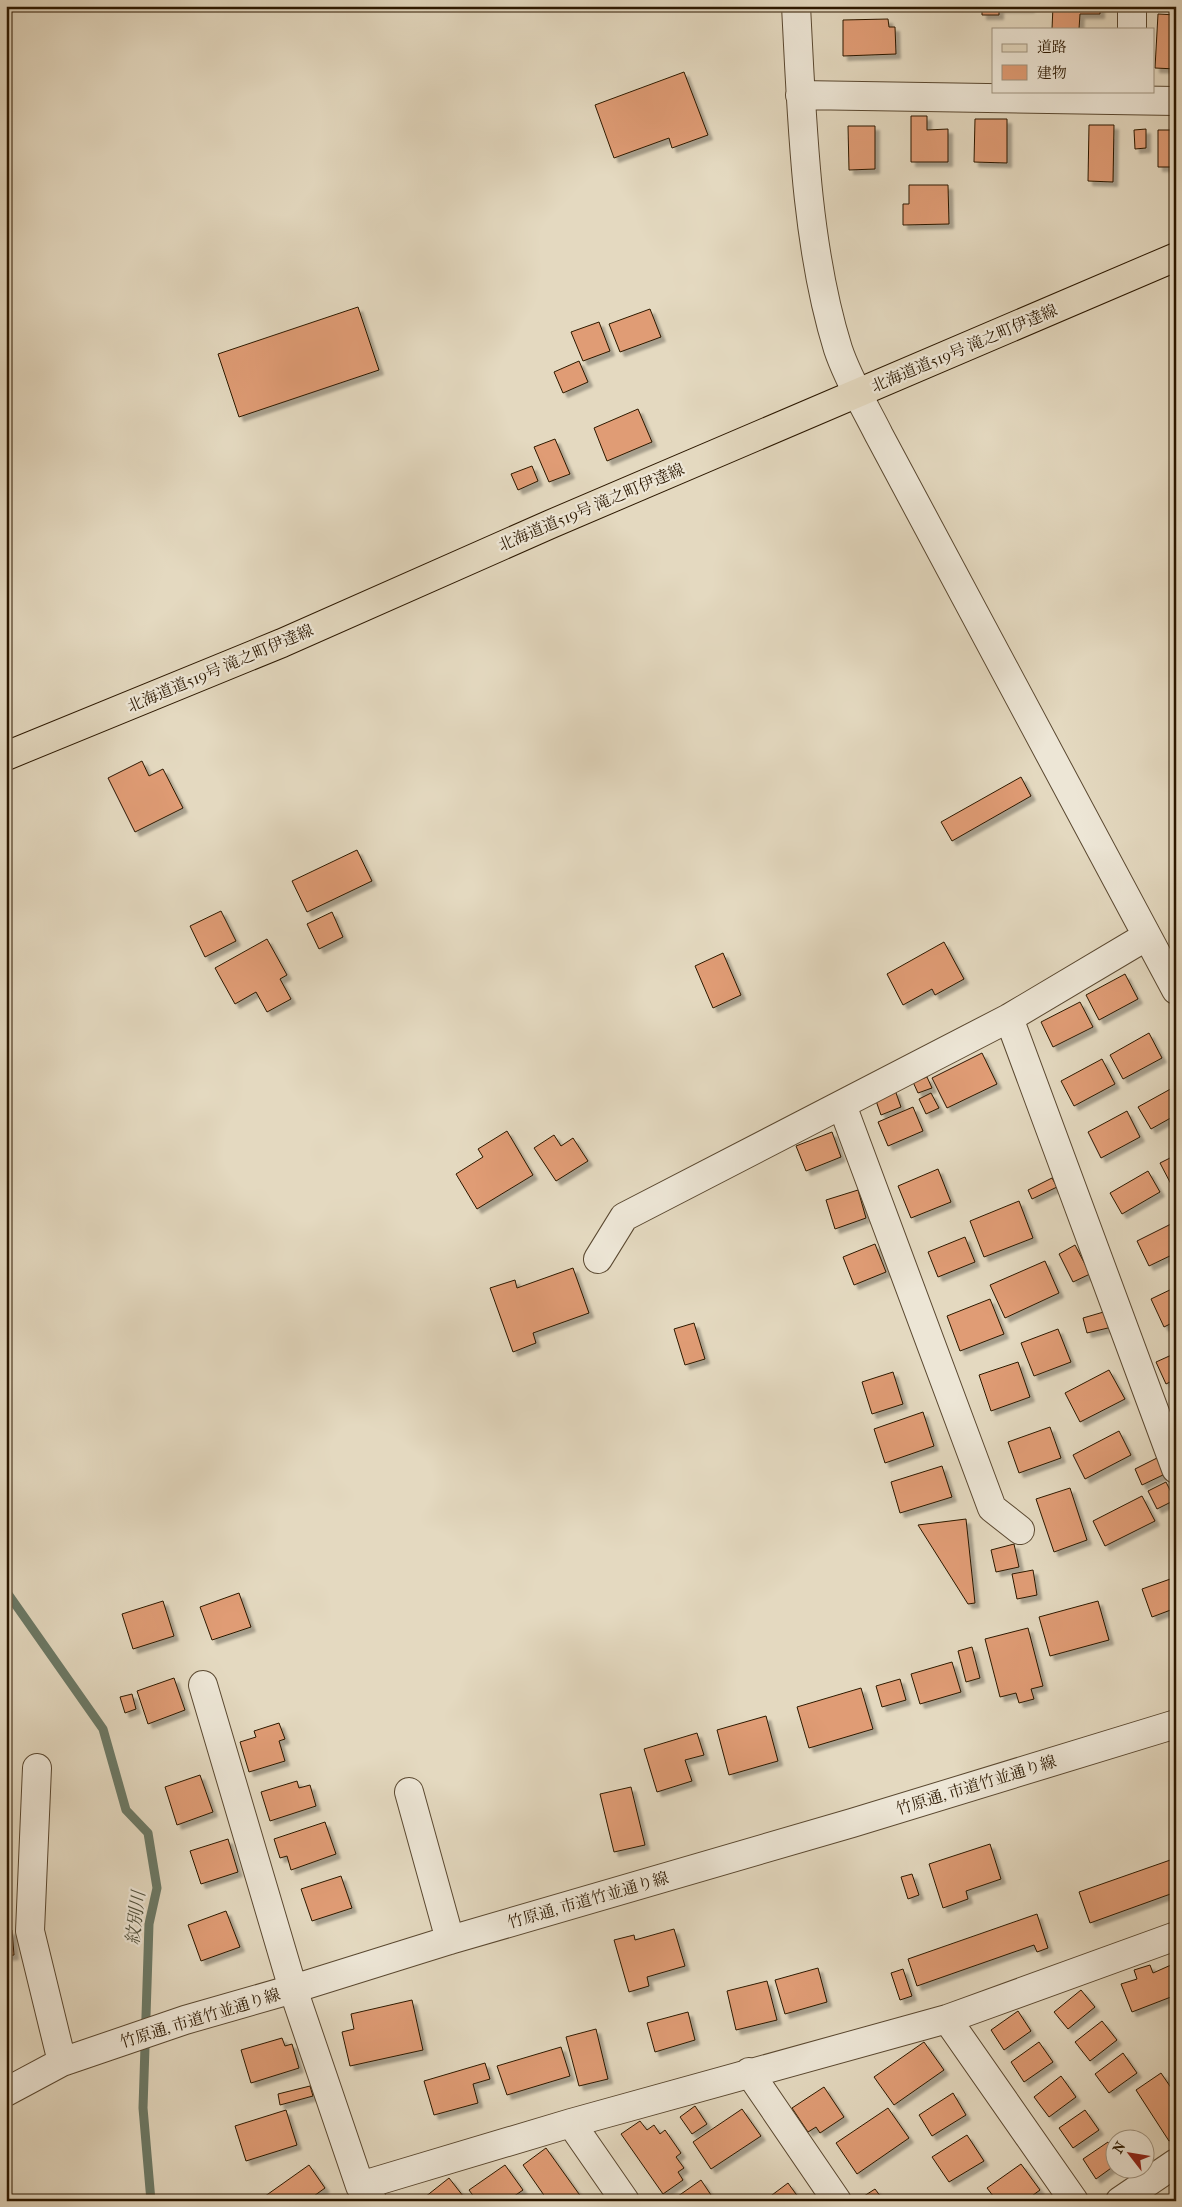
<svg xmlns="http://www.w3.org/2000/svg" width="1182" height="2207" viewBox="0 0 1182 2207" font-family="'IM FELL French Canon','Noto Serif JP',serif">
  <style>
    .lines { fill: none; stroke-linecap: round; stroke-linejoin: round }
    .stream { stroke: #6c7a67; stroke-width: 9 }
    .building { fill: #e09c74; stroke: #2c1800; filter: url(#shadow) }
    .minor-casing { stroke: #5a4830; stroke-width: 30 }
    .major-casing { stroke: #2c1800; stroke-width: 30 }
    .minor { stroke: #ede6d6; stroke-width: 28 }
    .major { stroke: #e4d9c0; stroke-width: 28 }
    .labels { text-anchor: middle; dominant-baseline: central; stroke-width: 4.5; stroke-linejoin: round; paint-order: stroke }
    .street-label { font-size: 16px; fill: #2c1800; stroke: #ede6d6 }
    .water-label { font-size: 18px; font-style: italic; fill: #51513c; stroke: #ede6d6 }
  </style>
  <defs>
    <filter id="shadow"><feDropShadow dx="4.5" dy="4.5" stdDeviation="1" flood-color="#0004"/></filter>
  </defs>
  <rect width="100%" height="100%" fill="#e4d9c0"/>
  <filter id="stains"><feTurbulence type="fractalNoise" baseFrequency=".004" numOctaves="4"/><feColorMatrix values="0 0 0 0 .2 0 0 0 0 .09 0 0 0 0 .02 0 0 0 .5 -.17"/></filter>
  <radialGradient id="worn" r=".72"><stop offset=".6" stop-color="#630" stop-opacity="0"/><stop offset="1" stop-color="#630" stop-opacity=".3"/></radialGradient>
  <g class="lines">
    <path class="stream" d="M 6,40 L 8,6
      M 6,1591 L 103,1729 L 126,1810 L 148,1833 L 157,1888 L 149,1924 L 143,2108 L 151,2201"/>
  </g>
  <path class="building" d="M 982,6 L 1030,6 L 1030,8 L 999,8 L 999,15 L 982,15 Z
    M 1053,6 L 1100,6 L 1100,14 L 1080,14 L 1079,29 L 1052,29 Z
    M 1158,14 L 1176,15 L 1176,69 L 1155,68 Z
    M 888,19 L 889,27 L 895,27 L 896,54 L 843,56 L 843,20 Z
    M 684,72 L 708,135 L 672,148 L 669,138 L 614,158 L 595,105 Z
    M 911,116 L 927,116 L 927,130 L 948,129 L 948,162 L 911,162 Z
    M 975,119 L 1007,119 L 1007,163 L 974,162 Z
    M 1089,125 L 1114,125 L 1113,182 L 1088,181 Z
    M 848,126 L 875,126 L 875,169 L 849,170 Z
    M 1146,129 L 1146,148 L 1135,149 L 1134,130 Z
    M 1158,130 L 1176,130 L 1176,167 L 1158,167 Z
    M 909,185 L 948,185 L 949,224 L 903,225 L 903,204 L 909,204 Z
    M 358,307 L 379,370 L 239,417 L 218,354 Z
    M 650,309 L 661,337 L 620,352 L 609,324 Z
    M 599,322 L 610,351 L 583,361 L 571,332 Z
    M 579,361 L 588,382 L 563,393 L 554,372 Z
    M 638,409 L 652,442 L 607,461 L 594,428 Z
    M 555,439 L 570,474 L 549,482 L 534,447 Z
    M 532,466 L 538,481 L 518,490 L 511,474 Z
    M 142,761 L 149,776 L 163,769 L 183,808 L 135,832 L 108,778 Z
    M 1021,777 L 1031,796 L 952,841 L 941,822 Z
    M 357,850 L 372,881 L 307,912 L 292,881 Z
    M 221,911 L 236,941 L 205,957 L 190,926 Z
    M 332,912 L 343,937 L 319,949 L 307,924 Z
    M 267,939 L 287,975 L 280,979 L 291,999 L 267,1012 L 256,992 L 235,1004 L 215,968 Z
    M 944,942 L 964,979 L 935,995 L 932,989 L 903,1005 L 887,974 Z
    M 723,953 L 741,995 L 713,1008 L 695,966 Z
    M 1125,974 L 1138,999 L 1099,1020 L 1086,995 Z
    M 1080,1002 L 1093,1027 L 1053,1047 L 1041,1022 Z
    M 1149,1033 L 1162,1058 L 1123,1079 L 1110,1055 Z
    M 982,1053 L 997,1084 L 947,1108 L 932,1078 Z
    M 1102,1059 L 1115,1084 L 1074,1106 L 1061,1081 Z
    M 927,1077 L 932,1088 L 918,1093 L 913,1082 Z
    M 1176,1086 L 1176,1115 L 1151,1129 L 1138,1107 Z
    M 895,1090 L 901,1107 L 881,1115 L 875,1098 Z
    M 931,1093 L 939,1108 L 926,1114 L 919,1099 Z
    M 913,1107 L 923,1131 L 888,1146 L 878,1122 Z
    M 1127,1111 L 1140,1137 L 1101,1158 L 1088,1132 Z
    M 507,1131 L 533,1175 L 477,1209 L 456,1174 L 483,1157 L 478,1149 Z
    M 832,1132 L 841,1157 L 806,1171 L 796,1146 Z
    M 554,1135 L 561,1146 L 573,1138 L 588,1161 L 556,1181 L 534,1148 Z
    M 1176,1155 L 1176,1184 L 1172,1186 L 1160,1163 Z
    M 938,1169 L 951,1202 L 911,1218 L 898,1186 Z
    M 1148,1171 L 1160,1192 L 1122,1214 L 1110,1193 Z
    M 1052,1178 L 1057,1187 L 1032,1199 L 1028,1190 Z
    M 858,1190 L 866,1218 L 835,1229 L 826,1200 Z
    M 1019,1201 L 1033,1238 L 984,1257 L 970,1221 Z
    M 1175,1222 L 1176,1253 L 1149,1266 L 1137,1241 Z
    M 965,1237 L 975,1262 L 938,1277 L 928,1252 Z
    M 875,1244 L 886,1272 L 854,1285 L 843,1257 Z
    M 1075,1245 L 1090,1274 L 1073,1282 L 1059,1254 Z
    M 1045,1261 L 1059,1293 L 1005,1318 L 990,1285 Z
    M 573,1268 L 589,1313 L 533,1333 L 536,1343 L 513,1352 L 490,1288 L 515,1280 L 517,1288 Z
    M 1176,1287 L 1176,1321 L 1164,1327 L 1151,1299 Z
    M 990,1299 L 1004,1334 L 960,1351 L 947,1316 Z
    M 1107,1311 L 1112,1327 L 1087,1333 L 1083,1318 Z
    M 694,1323 L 705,1359 L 685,1365 L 674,1329 Z
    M 1058,1329 L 1071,1362 L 1034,1376 L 1021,1343 Z
    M 1176,1353 L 1176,1379 L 1166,1384 L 1156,1362 Z
    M 1018,1362 L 1030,1397 L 991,1411 L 979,1375 Z
    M 1109,1370 L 1125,1399 L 1080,1422 L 1065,1393 Z
    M 893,1372 L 903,1404 L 872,1414 L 862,1382 Z
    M 923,1412 L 934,1446 L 885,1463 L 874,1429 Z
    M 1050,1427 L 1061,1458 L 1019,1473 L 1008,1442 Z
    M 1119,1431 L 1131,1455 L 1085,1479 L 1073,1455 Z
    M 1157,1458 L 1165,1474 L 1142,1485 L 1135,1469 Z
    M 942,1466 L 952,1497 L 900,1513 L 891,1482 Z
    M 1166,1482 L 1175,1500 L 1157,1509 L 1148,1491 Z
    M 1070,1488 L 1087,1540 L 1054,1552 L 1036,1499 Z
    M 1142,1496 L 1155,1521 L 1105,1546 L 1093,1521 Z
    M 966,1519 L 975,1603 L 968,1604 L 918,1525 Z
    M 1014,1544 L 1019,1567 L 996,1572 L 991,1550 Z
    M 1033,1570 L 1037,1595 L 1017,1599 L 1012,1574 Z
    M 1176,1577 L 1176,1608 L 1152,1617 L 1142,1589 Z
    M 239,1593 L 251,1627 L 212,1640 L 200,1607 Z
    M 163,1601 L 174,1636 L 133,1649 L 122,1614 Z
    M 1098,1601 L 1109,1640 L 1050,1656 L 1039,1617 Z
    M 1028,1628 L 1043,1686 L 1031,1689 L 1034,1699 L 1019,1703 L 1016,1693 L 1000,1697 L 985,1639 Z
    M 972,1647 L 980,1678 L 966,1682 L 958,1651 Z
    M 952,1662 L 961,1692 L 920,1704 L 911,1674 Z
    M 174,1678 L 185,1710 L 148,1724 L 137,1691 Z
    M 900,1679 L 906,1700 L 882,1707 L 876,1686 Z
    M 861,1688 L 873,1729 L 809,1748 L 797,1707 Z
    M 132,1694 L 136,1709 L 125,1713 L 120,1697 Z
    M 766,1716 L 778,1761 L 729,1775 L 717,1730 Z
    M 279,1723 L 285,1739 L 279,1741 L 285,1761 L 249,1772 L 240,1742 L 256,1737 L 254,1731 Z
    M 697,1733 L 704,1755 L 685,1760 L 692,1781 L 657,1792 L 644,1749 Z
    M 200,1775 L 213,1812 L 177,1825 L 165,1787 Z
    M 297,1781 L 299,1788 L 310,1785 L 316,1806 L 270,1821 L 261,1792 Z
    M 631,1787 L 645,1845 L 614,1852 L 600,1794 Z
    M 325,1822 L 336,1854 L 291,1870 L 287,1856 L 280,1858 L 274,1839 Z
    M 228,1839 L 238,1872 L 201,1884 L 190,1851 Z
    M 990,1844 L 1001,1879 L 966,1891 L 968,1899 L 943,1908 L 929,1864 Z
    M 1176,1858 L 1176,1892 L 1090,1923 L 1079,1892 Z
    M 912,1874 L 919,1895 L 908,1899 L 901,1877 Z
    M 341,1876 L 352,1908 L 312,1921 L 301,1889 Z
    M 226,1911 L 240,1947 L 201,1961 L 188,1925 Z
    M 1037,1914 L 1048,1948 L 1037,1952 L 1034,1945 L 917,1986 L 908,1959 Z
    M 674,1929 L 685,1966 L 647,1977 L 649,1986 L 629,1992 L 614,1940 L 634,1935 L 635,1940 Z
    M 12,1930 L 14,1955 L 6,1956 L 6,1931 Z
    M 1150,1965 L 1153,1973 L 1171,1965 L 1176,1977 L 1176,1995 L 1132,2012 L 1121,1984 L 1137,1979 L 1134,1970 Z
    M 818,1968 L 827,2002 L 785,2014 L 775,1980 Z
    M 903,1969 L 912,1996 L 900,2000 L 891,1973 Z
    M 767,1981 L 777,2020 L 736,2030 L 727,1991 Z
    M 1081,1990 L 1095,2007 L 1068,2029 L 1054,2012 Z
    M 412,2000 L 423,2050 L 350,2066 L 342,2032 L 354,2029 L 351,2014 Z
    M 1018,2011 L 1031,2031 L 1004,2050 L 991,2030 Z
    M 688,2012 L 695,2040 L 655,2052 L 647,2023 Z
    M 1102,2021 L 1117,2040 L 1090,2061 L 1075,2042 Z
    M 596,2029 L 608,2079 L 579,2086 L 566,2037 Z
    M 282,2038 L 285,2046 L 292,2044 L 299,2068 L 251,2083 L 241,2050 Z
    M 924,2042 L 944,2070 L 894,2105 L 874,2077 Z
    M 1039,2042 L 1053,2062 L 1024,2082 L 1011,2062 Z
    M 561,2047 L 570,2076 L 507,2095 L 497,2066 Z
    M 1123,2053 L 1137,2073 L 1109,2093 L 1095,2074 Z
    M 485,2063 L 490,2079 L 473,2084 L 478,2103 L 434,2115 L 424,2081 Z
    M 1161,2073 L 1176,2095 L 1176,2137 L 1169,2141 L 1136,2090 Z
    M 1061,2076 L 1076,2097 L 1049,2117 L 1034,2097 Z
    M 310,2086 L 313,2096 L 280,2105 L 278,2094 Z
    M 824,2087 L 844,2117 L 820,2133 L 816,2127 L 808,2132 L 792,2108 Z
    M 953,2093 L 966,2115 L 932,2136 L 919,2115 Z
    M 695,2106 L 707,2124 L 692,2134 L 680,2117 Z
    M 888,2108 L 909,2138 L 857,2174 L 836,2143 Z
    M 742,2109 L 761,2136 L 711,2169 L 693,2142 Z
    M 286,2110 L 297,2145 L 246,2161 L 235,2126 Z
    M 1085,2110 L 1099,2130 L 1073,2148 L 1059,2128 Z
    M 640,2121 L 647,2130 L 654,2125 L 660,2134 L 665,2130 L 681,2153 L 676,2157 L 684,2168 L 678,2172 L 683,2180 L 663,2194 L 621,2134 Z
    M 967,2135 L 984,2161 L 949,2182 L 932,2157 Z
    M 1108,2142 L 1114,2152 L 1114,2166 L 1096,2179 L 1083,2159 Z
    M 546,2148 L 584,2201 L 548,2201 L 523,2165 Z
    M 1021,2164 L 1040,2190 L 1025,2201 L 997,2201 L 987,2188 Z
    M 309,2165 L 325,2188 L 307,2201 L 262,2201 L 261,2199 Z
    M 505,2165 L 523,2190 L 507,2201 L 477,2201 L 469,2190 Z
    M 449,2178 L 467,2201 L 420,2201 Z
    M 701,2180 L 715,2201 L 671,2201 Z
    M 788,2183 L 801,2201 L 764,2201 Z
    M 875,2189 L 881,2197 L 876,2201 L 863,2201 L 861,2198 Z"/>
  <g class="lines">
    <defs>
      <path id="minor" d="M 796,6 C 802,117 805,243 838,349 C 848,379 865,407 879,435 L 1176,990
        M 1132,6 L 1132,29
        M 800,95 L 1176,101
        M 1009,1018 L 1176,1469
        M 842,1105 L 992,1508 L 1020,1530
        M 598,1259 L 624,1217 L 1009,1018 L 1147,936
        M 203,1685 L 293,1989 L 360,2186 L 372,2200
        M 37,1768 L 30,1931 L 62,2062
        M 409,1792 L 450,1940
        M 947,2019 L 1074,2201
        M 749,2072 L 837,2201
        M 6,2092 L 62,2062 L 185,2020 L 293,1989 L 450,1940 L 852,1823 L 1176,1724
        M 571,2123 L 625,2201
        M 360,2186 L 571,2123 L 947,2019 L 1176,1936
        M 1120,2201 L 1176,2163"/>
      <path id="major" d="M 6,756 L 282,643 L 551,524 L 1176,257"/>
    </defs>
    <use href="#minor" class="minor-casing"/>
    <use href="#major" class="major-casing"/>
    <use href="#minor" class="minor"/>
    <use href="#major" class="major"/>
  </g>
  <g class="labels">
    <g class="street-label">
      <text transform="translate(964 348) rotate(-23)">北海道道519号 滝之町伊達線</text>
      <text transform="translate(591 507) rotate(-23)">北海道道519号 滝之町伊達線</text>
      <text transform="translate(220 668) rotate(-23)">北海道道519号 滝之町伊達線</text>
      <text transform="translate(976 1785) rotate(-17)">竹原通, 市道竹並通り線</text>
      <text transform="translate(588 1900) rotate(-16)">竹原通, 市道竹並通り線</text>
      <text transform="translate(200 2018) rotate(-17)">竹原通, 市道竹並通り線</text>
    </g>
    <g class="water-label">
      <text transform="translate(136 1918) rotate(-83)">紋別川</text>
    </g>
  </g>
  <rect width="1182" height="2207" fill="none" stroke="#e4d9c0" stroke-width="25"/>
  <rect x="8" y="8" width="1167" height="2192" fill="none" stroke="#2c1800" stroke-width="2.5"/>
  <rect x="12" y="12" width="1157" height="2182" fill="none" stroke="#2c1800"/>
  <rect x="992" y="28" width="162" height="65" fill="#ede6d6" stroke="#a09480"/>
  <rect x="1002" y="44" width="25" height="8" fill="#e4d9c0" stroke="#a09480"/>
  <text x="1037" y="52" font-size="15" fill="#2c1800">道路</text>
  <rect x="1002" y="65" width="25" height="15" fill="#e09c74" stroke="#a09480"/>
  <text x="1037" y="78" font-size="15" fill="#2c1800">建物</text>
  <g transform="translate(1130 2154) rotate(301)"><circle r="24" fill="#ede6d6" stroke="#a09480"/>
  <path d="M0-4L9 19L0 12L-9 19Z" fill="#8f2418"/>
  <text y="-8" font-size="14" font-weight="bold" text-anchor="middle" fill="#2c1800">N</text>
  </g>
  <rect width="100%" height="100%" filter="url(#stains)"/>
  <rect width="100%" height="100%" fill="url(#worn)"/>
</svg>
